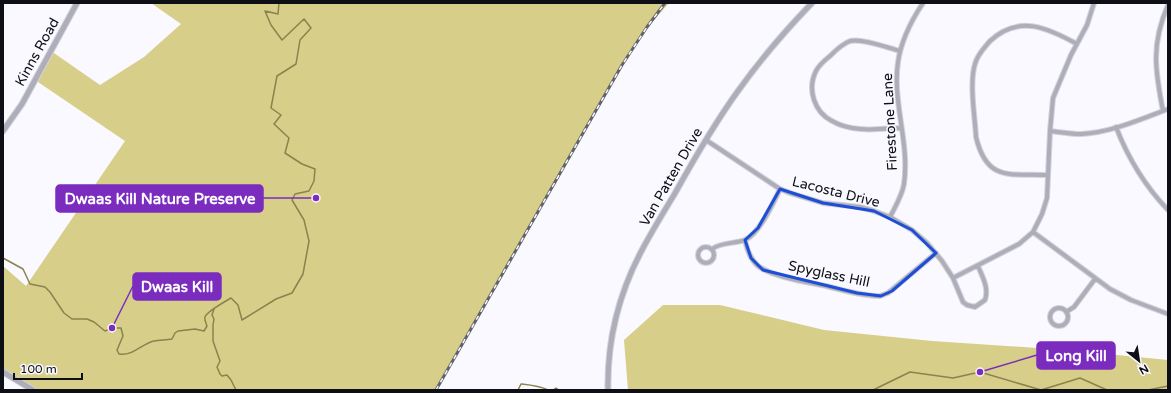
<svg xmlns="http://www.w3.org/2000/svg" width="1171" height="393" viewBox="0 0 1171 393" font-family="'Varela Round',sans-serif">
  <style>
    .green { fill: #d7ce89 }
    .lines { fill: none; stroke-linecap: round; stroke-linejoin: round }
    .stream { stroke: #8b824d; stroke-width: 1.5 }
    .minor-casing { stroke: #d3d3da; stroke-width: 6 }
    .tertiary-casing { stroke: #d3d3da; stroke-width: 7 }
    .minor { stroke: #aeaeba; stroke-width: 4 }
    .tertiary { stroke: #aeaeba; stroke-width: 5 }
    .rail-casing { stroke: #626269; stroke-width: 3 }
    .rail { stroke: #f9f9ff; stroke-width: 1.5; stroke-dasharray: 4.5; stroke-linecap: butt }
    .marked { fill: none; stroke: #1d4ed8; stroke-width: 3; stroke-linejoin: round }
    .labels { text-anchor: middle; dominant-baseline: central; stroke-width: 3; stroke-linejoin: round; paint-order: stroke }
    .street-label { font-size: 14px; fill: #0e0e16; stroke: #f9f9ff }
    .leader { fill: none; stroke: #7b2cbf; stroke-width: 1.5 }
    .callout-dot { fill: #7b2cbf; stroke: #f9f9ff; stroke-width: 1.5 }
    .callout { fill: #7b2cbf; stroke: #7b2cbf; stroke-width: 1.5 }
    .callout-label { font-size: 15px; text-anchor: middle; font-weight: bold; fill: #fff }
  </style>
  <rect width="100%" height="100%" fill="#f9f9ff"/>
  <path class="green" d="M 151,3 L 669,3 L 642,34 L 590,121 L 436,390 L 33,390 L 3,372 L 3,266 L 26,286 L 125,141 L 35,80 L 51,51 L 100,85 L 144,57 L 181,24 Z
    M 663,305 L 720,305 L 824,330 L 932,341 L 1067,350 L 1168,360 L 1168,390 L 628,390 L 624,340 Z"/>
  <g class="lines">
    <path class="stream" d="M 3,258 L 23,269 L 30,284 L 45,287 L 50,292 L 64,313 L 72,319 L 87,319 L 94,322 L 105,331 L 112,328 L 121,328 L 123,336 L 117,350 L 119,354 C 134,356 141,344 154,341 C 160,340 166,340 172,339 L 175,333 L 178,331 L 195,329 L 204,331 L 207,326 C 206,323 204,319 205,317 C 206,312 226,301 231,298 L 238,305 L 242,320 L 276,299 L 292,293 L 303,274 L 309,241 L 304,220 L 292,200 L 295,194 L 309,191 L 314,181 L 315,169 L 302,164 L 285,153 L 289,138 L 274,124 L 281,115 L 271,108 L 277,76 L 296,64 L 300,40 L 311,28 L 304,19 L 282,40 L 271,25 L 265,11 L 278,14 L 279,3
      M 214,309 L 212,315 L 214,319 L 213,325 L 213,341 L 220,361 L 217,367 L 220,374 L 222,376 L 227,375 L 231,380 L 236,390
      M 518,390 L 521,384 C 530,385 540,386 548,390
      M 553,390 L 556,388 L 559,390
      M 873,390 L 910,372 L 953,378 L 980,372 L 1041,390 L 1080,378 L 1107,390
      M 1148,390 L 1168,386"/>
    <defs>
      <path id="minor" d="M 900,51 C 888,48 862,38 850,41 C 842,44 836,50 830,56 C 825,60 819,65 816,71 C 807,89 814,112 832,121 C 853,133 878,129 901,128
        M 1163,111 C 1155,70 1151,44 1168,5
        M 1116,127 C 1128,158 1145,186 1168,210
        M 1050,131 C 1060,132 1071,134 1081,134 C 1109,133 1142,119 1168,109
        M 706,140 L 780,189 L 790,193 L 823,203 L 860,207 L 874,211 L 890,217 L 912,230 L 927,243 L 942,261 L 953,278 L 963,302 L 967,305 L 975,307 L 985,300 C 989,288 983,278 978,266
        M 1048,175 C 1011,173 987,183 976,137 C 975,117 969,83 975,64 C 977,55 984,48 990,41 C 1019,14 1048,28 1077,44
        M 890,217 C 895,207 902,196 904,184 C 910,143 892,102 898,62 C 901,41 911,21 923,3
        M 1033,232 L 1110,289 L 1131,300 L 1168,314
        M 745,240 C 747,250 750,259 758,266 C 773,277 807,282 826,286 C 843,290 861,296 880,296 C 883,295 885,294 888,293 L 936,253
        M698 255a8 8 0 1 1 16 0a8 8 0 1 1-16 0Z
        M 712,249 C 721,242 734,244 745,240 C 760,233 773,203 780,189
        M 953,278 L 1019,244 L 1033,232 L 1042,214 L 1047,198 L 1050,131 L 1053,98 L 1071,55 L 1087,25 L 1094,3
        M1050 317a9 9 0 1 1 18 0a9 9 0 1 1-18 0Z
        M 1066,312 L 1074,307 L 1095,279"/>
      <path id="tertiary" d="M 3,131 L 22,104 L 77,3
        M 3,372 L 33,390
        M 608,390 C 607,341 619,293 642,250 C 652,231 663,213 674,195 C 694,159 714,124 738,91 C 760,60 785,31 812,3"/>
    </defs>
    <use href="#minor" class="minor-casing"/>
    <use href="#tertiary" class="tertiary-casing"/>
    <use href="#minor" class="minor"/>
    <use href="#tertiary" class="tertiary"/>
    <defs>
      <path id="rail" d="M 436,390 L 622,65 L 647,27 L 665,3"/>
    </defs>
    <use href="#rail" class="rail-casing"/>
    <use href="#rail" class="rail"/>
  </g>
  <path class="marked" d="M 780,189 L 823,203 L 874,211 L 912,230 L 936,253 L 892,291 L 881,296 L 857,293 L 763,270 L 751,258 L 745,240 L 758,228 Z"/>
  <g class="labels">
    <g class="street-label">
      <text transform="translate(37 52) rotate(-61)">Kinns Road</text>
      <text transform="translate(890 122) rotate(-93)">Firestone Lane</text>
      <text transform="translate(671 177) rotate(-60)">Van Patten Drive</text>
      <text transform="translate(836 192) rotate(14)">Lacosta Drive</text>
      <text transform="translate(829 274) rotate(12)">Spyglass Hill</text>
    </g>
  </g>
  <path class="leader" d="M316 198L263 198M112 328L133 286M980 372L1037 355"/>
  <g class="callout-dot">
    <circle cx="316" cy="198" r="4"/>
    <circle cx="112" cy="328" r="4"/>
    <circle cx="980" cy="372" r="4"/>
  </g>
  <g class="callout">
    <rect x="56" y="185" width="207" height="27" rx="4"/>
    <rect x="133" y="273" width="88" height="27" rx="4"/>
    <rect x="1037" y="342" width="78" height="27" rx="4"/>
  </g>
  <g class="callout-label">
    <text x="160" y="204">Dwaas Kill Nature Preserve</text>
    <text x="177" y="292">Dwaas Kill</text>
    <text x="1076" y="361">Long Kill</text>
  </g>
  <rect width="1171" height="393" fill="none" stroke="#0e0e16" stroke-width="8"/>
  <g transform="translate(1139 361) rotate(150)" stroke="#f9f9ff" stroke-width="3" paint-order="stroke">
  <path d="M0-3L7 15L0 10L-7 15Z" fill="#0e0e16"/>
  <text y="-6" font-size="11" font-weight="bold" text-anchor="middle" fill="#0e0e16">N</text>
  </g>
  <path d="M14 373v6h68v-6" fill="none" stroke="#0e0e16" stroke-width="2"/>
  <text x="20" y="373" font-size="12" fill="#0e0e16" stroke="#f9f9ff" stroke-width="3" paint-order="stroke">100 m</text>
</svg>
